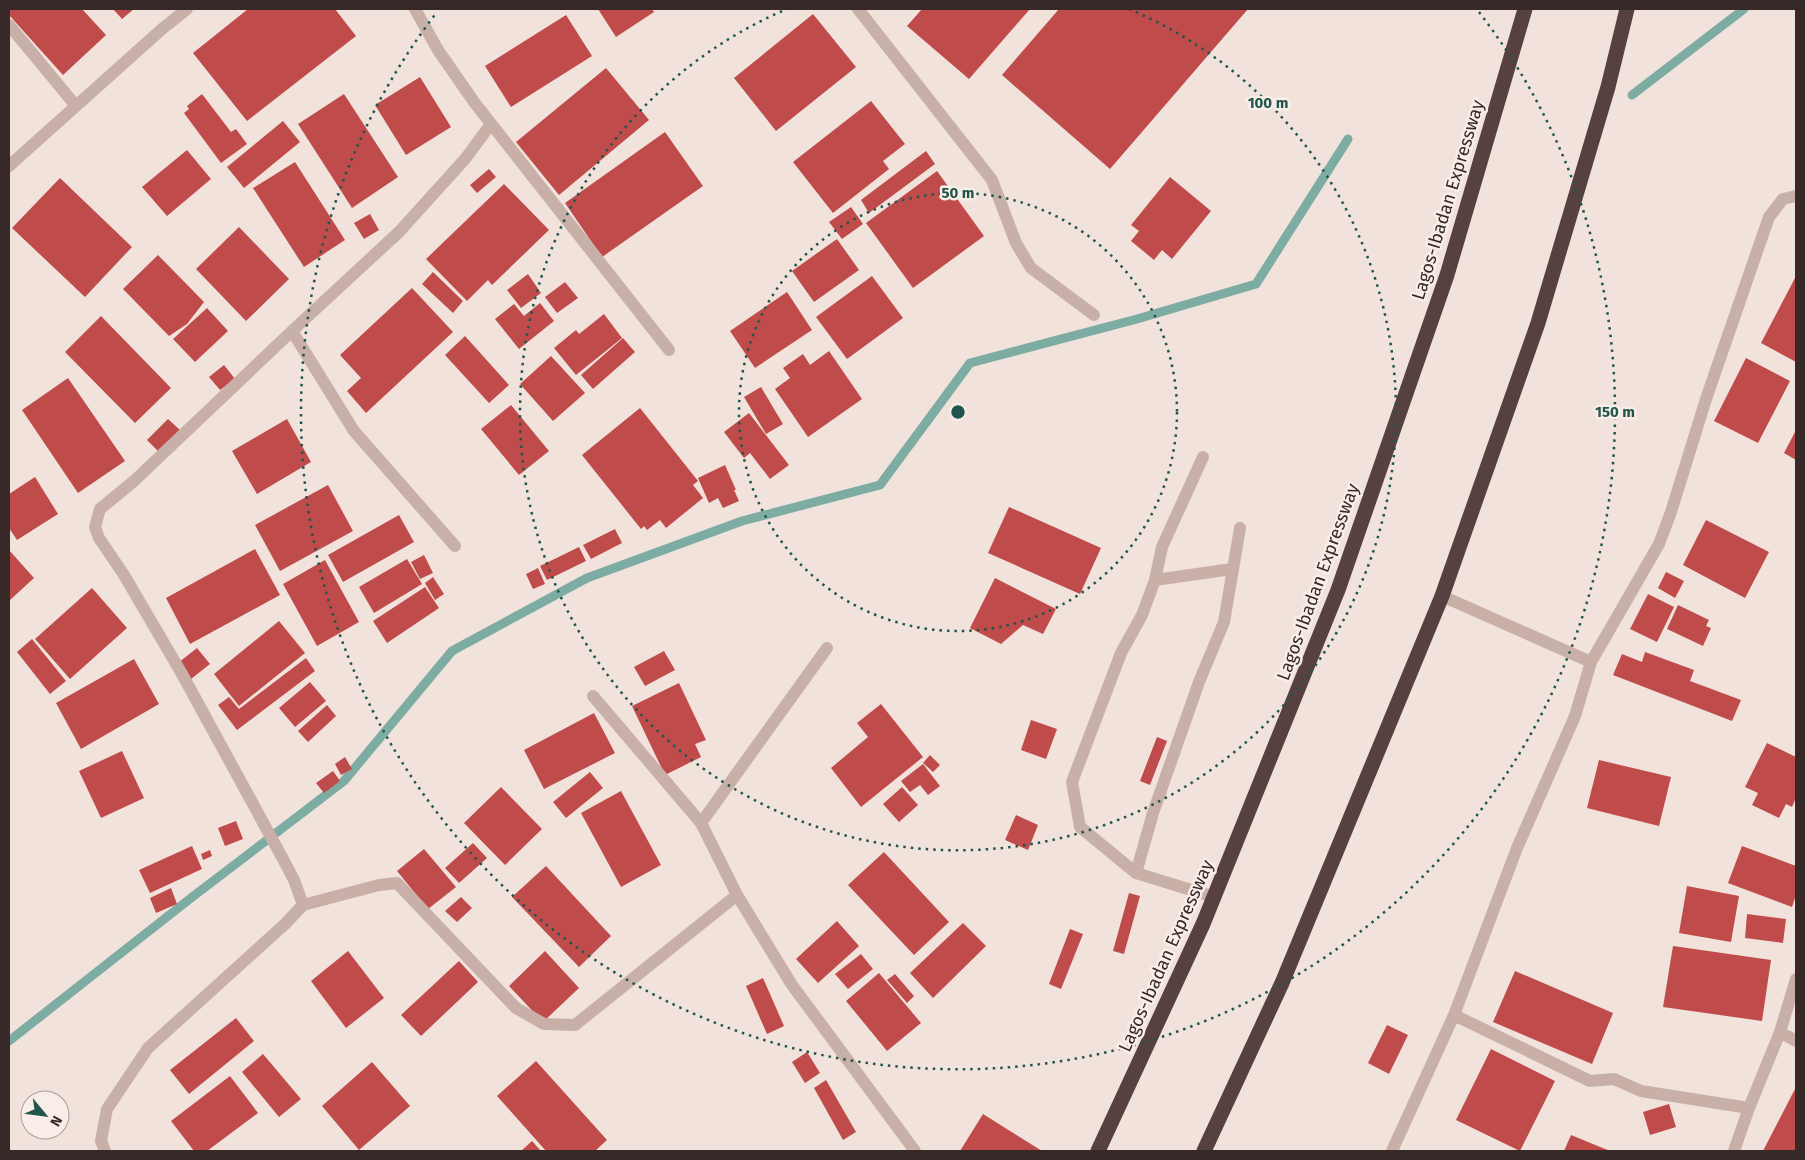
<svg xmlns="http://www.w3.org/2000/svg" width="1805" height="1160" viewBox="0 0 1805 1160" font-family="'Fira Sans',sans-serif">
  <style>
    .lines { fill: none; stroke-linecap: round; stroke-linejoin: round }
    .stream { stroke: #7daca3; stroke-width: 9 }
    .building { fill: #c04b4b }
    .minor { stroke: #c8b0a9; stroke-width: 12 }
    .motorway { stroke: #564140; stroke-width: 15 }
    .ring { fill: none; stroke: #20554c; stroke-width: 2.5; stroke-dasharray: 2.5 5 }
    .labels { text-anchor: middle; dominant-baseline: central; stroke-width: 5; stroke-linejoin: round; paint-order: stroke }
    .street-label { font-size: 18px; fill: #362928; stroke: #f9ede8 }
    .centre { fill: #20554c; stroke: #f9ede8; stroke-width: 2.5 }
    .ring-label { font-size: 15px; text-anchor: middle; font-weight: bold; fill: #20554c; stroke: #f9ede8; stroke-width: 5; stroke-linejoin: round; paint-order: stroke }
  </style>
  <rect width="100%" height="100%" fill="#f1e2dc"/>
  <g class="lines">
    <path class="stream" d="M 1632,95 L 1744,9
      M 9,1041 L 191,898 L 344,781 L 452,651 L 587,578 L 742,521 L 880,485 L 970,363 L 1137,319 L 1256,284 L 1348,139"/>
  </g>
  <path class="building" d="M 9,9 L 82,9 L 106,35 L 63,75 L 9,15 Z
    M 113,9 L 134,9 L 122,19 Z
    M 248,9 L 335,9 L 356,36 L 247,121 L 193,53 Z
    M 598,9 L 652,9 L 654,12 L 616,37 Z
    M 922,9 L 1030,9 L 969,79 L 907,26 Z
    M 1059,9 L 1248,9 L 1110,169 L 1002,75 Z
    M 813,14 L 856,67 L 776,131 L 734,78 Z
    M 566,15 L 592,56 L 511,107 L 485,66 Z
    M 606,68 L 649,120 L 559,195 L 516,142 Z
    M 420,77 L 451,127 L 406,155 L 375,105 Z
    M 202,94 L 231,132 L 236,129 L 247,144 L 221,163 L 184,113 L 189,109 L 187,106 Z
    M 344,94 L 398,177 L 352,208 L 298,124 Z
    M 871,101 L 905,144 L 883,161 L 889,169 L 833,213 L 793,162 Z
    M 283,121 L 300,142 L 244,188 L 227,167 Z
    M 665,132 L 703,186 L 602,257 L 565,203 Z
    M 187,150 L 211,179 L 167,216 L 142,187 Z
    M 926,151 L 935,164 L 869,213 L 861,200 Z
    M 295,162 L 345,240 L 304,267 L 253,188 Z
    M 489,169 L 496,177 L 477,193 L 470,185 Z
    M 937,171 L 984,236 L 913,288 L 866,223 Z
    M 1170,177 L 1211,211 L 1172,259 L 1162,250 L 1154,260 L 1131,241 L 1139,231 L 1131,225 Z
    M 60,178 L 132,247 L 85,297 L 12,228 Z
    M 504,184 L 549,230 L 492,285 L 488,280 L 467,301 L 426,259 Z
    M 851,207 L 863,224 L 842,239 L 829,222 Z
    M 370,214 L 379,230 L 364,239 L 354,223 Z
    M 239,227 L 289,279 L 246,321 L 196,269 Z
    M 837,239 L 859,270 L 814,302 L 792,271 Z
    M 158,255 L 204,302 L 187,324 L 169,336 L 123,289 Z
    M 433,272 L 463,301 L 453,313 L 422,284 Z
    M 528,274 L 541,293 L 521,308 L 507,290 Z
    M 872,276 L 903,318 L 847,359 L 816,317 Z
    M 1796,276 L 1796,362 L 1761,343 Z
    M 565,282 L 578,298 L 557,313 L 545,297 Z
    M 412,288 L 453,332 L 366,413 L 347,391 L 361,378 L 340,355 Z
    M 787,292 L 812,330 L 755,368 L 730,331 Z
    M 540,303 L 554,321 L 519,349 L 495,319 L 514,304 L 524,316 Z
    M 207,308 L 228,331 L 195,362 L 173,339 Z
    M 604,314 L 622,338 L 576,375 L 554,348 L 576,330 L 579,334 Z
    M 101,316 L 171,388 L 135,423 L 65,352 Z
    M 465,336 L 509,385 L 489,403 L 445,355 Z
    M 623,338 L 635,352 L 593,389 L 581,375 Z
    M 829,351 L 862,399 L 808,437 L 775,389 L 790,378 L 783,368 L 803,354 L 810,365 Z
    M 551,356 L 585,393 L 553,421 L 520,384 Z
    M 1746,358 L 1790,381 L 1758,443 L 1714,421 Z
    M 224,365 L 235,379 L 220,390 L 209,377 Z
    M 68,378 L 125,461 L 78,493 L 22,410 Z
    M 761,387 L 783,424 L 766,434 L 744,397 Z
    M 511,405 L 549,451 L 519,475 L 481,429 Z
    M 640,408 L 698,481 L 693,485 L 703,498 L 666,528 L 660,520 L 647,530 L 644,526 L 641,529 L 582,455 Z
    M 749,413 L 789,465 L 770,479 L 750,453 L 744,458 L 724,432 Z
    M 168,419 L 180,430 L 159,452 L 147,440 Z
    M 287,419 L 311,462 L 257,494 L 232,451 Z
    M 1796,430 L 1796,460 L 1784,453 Z
    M 725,465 L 736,490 L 734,490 L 739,501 L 723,508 L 718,498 L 709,503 L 698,478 Z
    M 35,477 L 58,514 L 17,540 L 9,528 L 9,494 Z
    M 328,485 L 353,531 L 280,571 L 255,525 Z
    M 1009,507 L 1101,548 L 1080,594 L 988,553 Z
    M 399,515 L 414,542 L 343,582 L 328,555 Z
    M 1706,520 L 1769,552 L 1745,598 L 1683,565 Z
    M 615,529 L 622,543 L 591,559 L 583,545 Z
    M 579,547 L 586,561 L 547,580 L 540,566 Z
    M 255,549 L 280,595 L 190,644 L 166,598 Z
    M 9,550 L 34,578 L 9,601 Z
    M 424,555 L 433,573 L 420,579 L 411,562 Z
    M 407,559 L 422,584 L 374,613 L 359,587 Z
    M 325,560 L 359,622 L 317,646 L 283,584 Z
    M 538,568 L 545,584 L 533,589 L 526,574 Z
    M 1666,572 L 1684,581 L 1675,598 L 1658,588 Z
    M 433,577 L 444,594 L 435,600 L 425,583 Z
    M 995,578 L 1056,609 L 1043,634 L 1023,625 L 1001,644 L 970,628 Z
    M 425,587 L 439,608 L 387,643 L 373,621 Z
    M 92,588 L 127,628 L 70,679 L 35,639 Z
    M 1648,594 L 1674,607 L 1657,642 L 1630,629 Z
    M 1678,605 L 1709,620 L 1706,626 L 1711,628 L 1703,646 L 1667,629 Z
    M 279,621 L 305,653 L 239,706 L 214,674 Z
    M 32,639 L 66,681 L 50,694 L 17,652 Z
    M 197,648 L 210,664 L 191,679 L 178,663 Z
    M 664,651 L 675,670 L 645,686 L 634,667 Z
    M 1645,652 L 1694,670 L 1690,681 L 1741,700 L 1732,721 L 1613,675 L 1622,654 L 1642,662 Z
    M 306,658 L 315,671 L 237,730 L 218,705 L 229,697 L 239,709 Z
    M 134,659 L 159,704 L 81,749 L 56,703 Z
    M 310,682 L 326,701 L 295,727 L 279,708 Z
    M 679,683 L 706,740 L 695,744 L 701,757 L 665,775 L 632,706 Z
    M 881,704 L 923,757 L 861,807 L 831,768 L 868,737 L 857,723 Z
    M 327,705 L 336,716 L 308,742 L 298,731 Z
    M 594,713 L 615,753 L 544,789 L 524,750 Z
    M 1031,720 L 1057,729 L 1046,759 L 1021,750 Z
    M 1157,737 L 1167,741 L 1150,785 L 1140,781 Z
    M 1767,743 L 1796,757 L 1795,786 L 1796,798 L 1792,807 L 1786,804 L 1779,818 L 1752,805 L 1758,793 L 1745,787 Z
    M 122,751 L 144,798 L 101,818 L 79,771 Z
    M 930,755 L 940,765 L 933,772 L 923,763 Z
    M 345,757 L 352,769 L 341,775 L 335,764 Z
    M 1599,760 L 1671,777 L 1659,826 L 1587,808 Z
    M 923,764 L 940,786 L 928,795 L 920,785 L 910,792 L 901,781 Z
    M 333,771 L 340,781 L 324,793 L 316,783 Z
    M 590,772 L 603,788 L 566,818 L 553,802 Z
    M 501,787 L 542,829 L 505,865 L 464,823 Z
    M 902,787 L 918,805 L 899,822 L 883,804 Z
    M 621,791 L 661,865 L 621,887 L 581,813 Z
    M 1016,815 L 1038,825 L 1028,850 L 1005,840 Z
    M 236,821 L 243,839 L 225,846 L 218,828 Z
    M 473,843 L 487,858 L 459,883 L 445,868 Z
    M 192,846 L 202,869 L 150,893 L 139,870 Z
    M 1742,846 L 1796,866 L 1796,895 L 1792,907 L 1728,883 Z
    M 424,849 L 456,887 L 428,909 L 397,871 Z
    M 210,850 L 212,856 L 203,860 L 201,854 Z
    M 884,852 L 949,922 L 914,955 L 848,885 Z
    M 546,866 L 611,936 L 579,967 L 512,897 Z
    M 1687,886 L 1739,896 L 1731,942 L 1679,933 Z
    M 171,888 L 177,904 L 156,913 L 150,898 Z
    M 1129,893 L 1140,896 L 1124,954 L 1113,951 Z
    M 461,897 L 472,908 L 457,922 L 445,911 Z
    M 1747,914 L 1786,919 L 1783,943 L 1745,938 Z
    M 837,921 L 859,946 L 818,983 L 796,959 Z
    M 963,923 L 986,946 L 933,998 L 910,973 Z
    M 1070,929 L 1083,934 L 1061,989 L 1049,984 Z
    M 1673,946 L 1771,960 L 1762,1021 L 1663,1007 Z
    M 348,951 L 384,998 L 346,1028 L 311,981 Z
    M 545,951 L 579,988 L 543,1022 L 509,986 Z
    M 861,954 L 873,969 L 848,989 L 835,974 Z
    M 459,961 L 478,982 L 421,1036 L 401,1015 Z
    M 1515,971 L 1613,1013 L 1592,1064 L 1493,1022 Z
    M 879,973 L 921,1023 L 887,1051 L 846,1001 Z
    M 895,974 L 914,996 L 907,1003 L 887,980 Z
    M 763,978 L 784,1026 L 767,1034 L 746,986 Z
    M 236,1018 L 254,1041 L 189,1094 L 170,1070 Z
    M 1387,1025 L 1408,1035 L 1389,1074 L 1368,1063 Z
    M 1491,1049 L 1555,1081 L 1520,1151 L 1456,1120 Z
    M 807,1052 L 820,1073 L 805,1083 L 792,1062 Z
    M 263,1054 L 301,1099 L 279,1117 L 242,1072 Z
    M 536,1061 L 607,1140 L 595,1151 L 546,1151 L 497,1096 Z
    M 372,1062 L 410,1106 L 359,1150 L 322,1106 Z
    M 230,1076 L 258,1113 L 207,1151 L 194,1151 L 171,1121 Z
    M 826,1080 L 856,1132 L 843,1140 L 814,1088 Z
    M 1796,1087 L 1796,1151 L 1763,1151 Z
    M 1669,1104 L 1676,1127 L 1650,1135 L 1643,1112 Z
    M 983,1114 L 1042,1151 L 960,1151 Z
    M 1571,1135 L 1610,1151 L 1564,1151 Z
    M 532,1141 L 541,1151 L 521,1151 Z"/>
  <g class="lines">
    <path class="minor" d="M 415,9 L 438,50 L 474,102 L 669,350
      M 858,9 L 992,180 L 1016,243 L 1031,268 L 1094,315
      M 9,25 L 76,106
      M 9,166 L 162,29 L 187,9
      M 292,331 L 354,431 L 455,546
      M 1203,457 L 1162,547 L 1155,580 L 1142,615 L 1121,653 L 1072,782 L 1080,827 L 1136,873 L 1214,897
      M 1155,580 L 1232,569
      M 1442,596 L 1591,662
      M 593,696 L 701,823 L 737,895 L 792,985 L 915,1151
      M 701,823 L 827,648
      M 1136,873 L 1153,813 L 1199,682 L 1224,622 L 1240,528
      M 303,905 L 294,880 L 283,859 L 182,674 L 124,575 L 99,538 L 95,527 L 100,509 L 134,481 L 292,331 L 399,232 L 465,159 L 491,124
      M 1454,1015 L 1590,1081 L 1614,1079 L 1641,1091 L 1749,1108
      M 1780,1032 L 1796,1041
      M 105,1151 L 101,1141 L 107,1109 L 148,1048 L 285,924 L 303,905 L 379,885 L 397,883 L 516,1008 L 544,1024 L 575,1025 L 737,895
      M 1392,1151 L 1454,1015 L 1517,848 L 1575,716 L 1591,662 L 1659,544 L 1671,512 L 1706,399 L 1769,217 L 1783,199 L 1796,196
      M 1734,1151 L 1749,1108 L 1780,1032 L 1796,979"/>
    <path class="motorway" d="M 1098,1151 L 1203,924 L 1338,590 L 1447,275 L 1525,9
      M 1204,1151 L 1282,983 L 1442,596 L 1538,323 L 1608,87 L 1627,9"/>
  </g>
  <g class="ring">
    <circle cx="958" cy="412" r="219"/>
    <path d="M1129 9A438 438 0 1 1 787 9"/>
    <path d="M1479 12A657 657 0 1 1 437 12"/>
  </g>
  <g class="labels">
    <g class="street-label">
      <text transform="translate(1448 200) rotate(-73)">Lagos-Ibadan Expressway</text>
      <text transform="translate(1318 582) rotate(-70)">Lagos-Ibadan Expressway</text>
      <text transform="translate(1166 956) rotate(-66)">Lagos-Ibadan Expressway</text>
    </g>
  </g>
  <circle cx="958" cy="412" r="8" class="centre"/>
  <g class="ring-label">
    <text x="1268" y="108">100 m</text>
    <text x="958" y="198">50 m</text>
    <text x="1615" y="417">150 m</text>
  </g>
  <rect width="1805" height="1160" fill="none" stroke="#362928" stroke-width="20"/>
  <g transform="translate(45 1115) rotate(119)"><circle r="24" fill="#f9ede8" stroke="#ab9f9b"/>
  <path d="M0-4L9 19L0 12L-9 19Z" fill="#20554c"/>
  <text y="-8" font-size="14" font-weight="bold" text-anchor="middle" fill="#362928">N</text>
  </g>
</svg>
